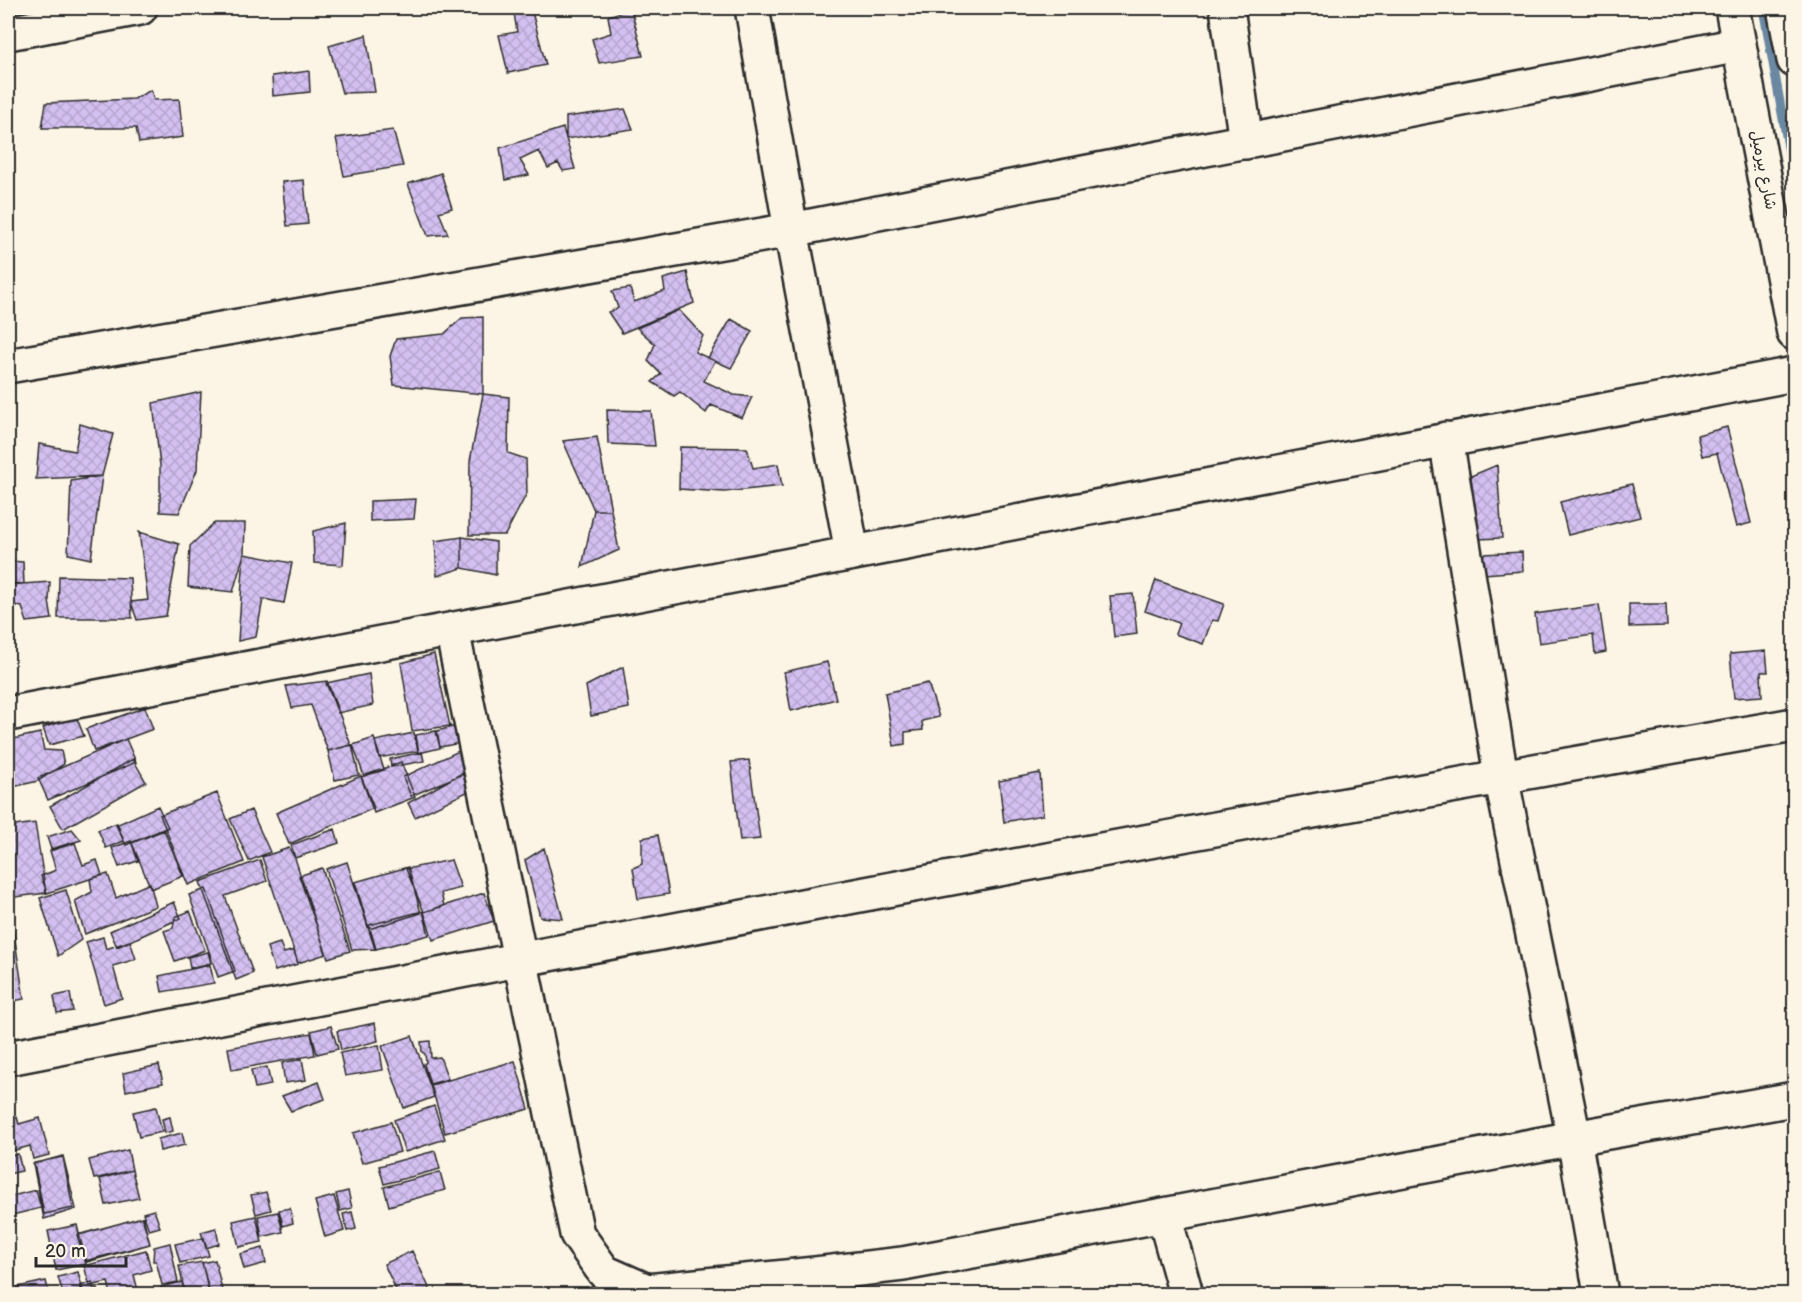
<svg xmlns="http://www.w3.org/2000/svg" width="1802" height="1302" viewBox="0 0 1802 1302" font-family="'Balsamiq Sans','Playpen Sans Arabic',sans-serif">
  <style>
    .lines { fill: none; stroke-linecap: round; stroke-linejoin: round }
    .stream { stroke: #6b88a2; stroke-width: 9 }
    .building { fill: url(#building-cross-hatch); stroke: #2b2b2b; stroke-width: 1.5 }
    .minor-casing { stroke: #2b2b2b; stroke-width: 38 }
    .tertiary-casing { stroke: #2b2b2b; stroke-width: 38 }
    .minor { stroke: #fcf5e5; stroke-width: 33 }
    .tertiary { stroke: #fcf5e5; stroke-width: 33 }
    .labels { text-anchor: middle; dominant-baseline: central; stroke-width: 4.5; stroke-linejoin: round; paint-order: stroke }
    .street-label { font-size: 16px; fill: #2b2b2b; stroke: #fcf5e5 }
  </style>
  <defs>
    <pattern id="building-cross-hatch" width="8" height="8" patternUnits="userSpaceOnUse" patternTransform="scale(1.5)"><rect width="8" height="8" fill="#d3bff0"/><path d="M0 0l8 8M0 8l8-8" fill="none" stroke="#b5a4ce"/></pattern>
  </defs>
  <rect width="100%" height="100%" fill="#fcf5e5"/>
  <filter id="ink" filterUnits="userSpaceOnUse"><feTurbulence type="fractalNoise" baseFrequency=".0167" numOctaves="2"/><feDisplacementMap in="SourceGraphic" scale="12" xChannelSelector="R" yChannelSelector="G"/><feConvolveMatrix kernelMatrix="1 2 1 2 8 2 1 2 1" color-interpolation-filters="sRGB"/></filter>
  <g filter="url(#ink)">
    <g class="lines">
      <path class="stream" d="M 1763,8 L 1794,180"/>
    </g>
    <path class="building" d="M 531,8 L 546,65 L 508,73 L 499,35 L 517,32 L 514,13 Z
      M 631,9 L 643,56 L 599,63 L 592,39 L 611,33 L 608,16 Z
      M 366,35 L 375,92 L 342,93 L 329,46 Z
      M 309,71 L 310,92 L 273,96 L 272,76 Z
      M 151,90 L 154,100 L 179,99 L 183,137 L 139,143 L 136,128 L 42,128 L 46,103 L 134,99 Z
      M 625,109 L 633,129 L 566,139 L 566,117 Z
      M 563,128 L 575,169 L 563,171 L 558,163 L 548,168 L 539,151 L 520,160 L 529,175 L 505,180 L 500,148 Z
      M 393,130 L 403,166 L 344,176 L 336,138 Z
      M 441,173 L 452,208 L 439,212 L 448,234 L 428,236 L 408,184 Z
      M 304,180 L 308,224 L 287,226 L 282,182 Z
      M 687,272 L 694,303 L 622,333 L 608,312 L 618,308 L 612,291 L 630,288 L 634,302 L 665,291 L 663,279 Z
      M 679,310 L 703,336 L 695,352 L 715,361 L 704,381 L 734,395 L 752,397 L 742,418 L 711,405 L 706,413 L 680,392 L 674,396 L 652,382 L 661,374 L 648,361 L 655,344 L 637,328 Z
      M 483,317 L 483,394 L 394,385 L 390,356 L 396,339 L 444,334 L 462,318 Z
      M 731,319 L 752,331 L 731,368 L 708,358 Z
      M 201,392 L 197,470 L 179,513 L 160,512 L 160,466 L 153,403 Z
      M 483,394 L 509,397 L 508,453 L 526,459 L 527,493 L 505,535 L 469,535 L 470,461 Z
      M 607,410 L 651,411 L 655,446 L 608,444 Z
      M 80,424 L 113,434 L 102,476 L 36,479 L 39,444 L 75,451 Z
      M 1727,427 L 1751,523 L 1736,527 L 1717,453 L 1702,456 L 1697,435 Z
      M 597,437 L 611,510 L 594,510 L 563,441 Z
      M 680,447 L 747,448 L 753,468 L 778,464 L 782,486 L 724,492 L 679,489 Z
      M 1497,465 L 1502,538 L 1477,539 L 1471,476 Z
      M 102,476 L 91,559 L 68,554 L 71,481 Z
      M 1632,484 L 1640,517 L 1568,535 L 1560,502 Z
      M 416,499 L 414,519 L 370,521 L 370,501 Z
      M 594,510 L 611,510 L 619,550 L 582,567 Z
      M 214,523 L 245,523 L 244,554 L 233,592 L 188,587 L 190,546 Z
      M 346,523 L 343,565 L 314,563 L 313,531 Z
      M 139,532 L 179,544 L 166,616 L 137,620 L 131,602 L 148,600 Z
      M 462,537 L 496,542 L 496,575 L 462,568 Z
      M 462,537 L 462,568 L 437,576 L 435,541 Z
      M 1522,552 L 1523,571 L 1484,574 L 1483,554 Z
      M 244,554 L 292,563 L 284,603 L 263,599 L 256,637 L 238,641 Z
      M 8,561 L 23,562 L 24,584 L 8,583 Z
      M 59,576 L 130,578 L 132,618 L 58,618 Z
      M 1156,580 L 1224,604 L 1218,621 L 1212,620 L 1203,644 L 1175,634 L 1179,623 L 1145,611 Z
      M 50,582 L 49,601 L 52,619 L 27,622 L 22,607 L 8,604 L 8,585 Z
      M 1133,594 L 1137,634 L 1114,637 L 1110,596 Z
      M 1629,604 L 1666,604 L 1667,626 L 1629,627 Z
      M 1599,605 L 1606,652 L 1595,654 L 1593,635 L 1539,643 L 1535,614 Z
      M 1766,651 L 1768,672 L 1761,672 L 1762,696 L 1734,698 L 1730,654 Z
      M 434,654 L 450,726 L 412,731 L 401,663 Z
      M 827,662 L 836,699 L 791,711 L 784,672 Z
      M 623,667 L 629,708 L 591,716 L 586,686 Z
      M 369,674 L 373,705 L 338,713 L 326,683 Z
      M 327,681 L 351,745 L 328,751 L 311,705 L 292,708 L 286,686 Z
      M 928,683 L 939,717 L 922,721 L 923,730 L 905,732 L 905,744 L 894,746 L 885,693 Z
      M 145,707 L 153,729 L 94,751 L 86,729 Z
      M 76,716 L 84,736 L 49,745 L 43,728 Z
      M 456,726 L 460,743 L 440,747 L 437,731 Z
      M 436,731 L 440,748 L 419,753 L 416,735 Z
      M 40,733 L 44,750 L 61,751 L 64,764 L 38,781 L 8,788 L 8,740 Z
      M 414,733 L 418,751 L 379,758 L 375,741 Z
      M 374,738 L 384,770 L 364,776 L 353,745 Z
      M 126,739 L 136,762 L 48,800 L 38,778 Z
      M 352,745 L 359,775 L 335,780 L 328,751 Z
      M 461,750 L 467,772 L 411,796 L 403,777 Z
      M 422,752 L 424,761 L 391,767 L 390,759 Z
      M 133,759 L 146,782 L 63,829 L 50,806 Z
      M 749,760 L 760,839 L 740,841 L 731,762 Z
      M 401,762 L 415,797 L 374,813 L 361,777 Z
      M 462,773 L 469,791 L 415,817 L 408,803 Z
      M 1040,773 L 1043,815 L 1004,822 L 999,781 Z
      M 361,776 L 374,808 L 289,844 L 276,813 Z
      M 217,793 L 244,862 L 188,885 L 160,815 Z
      M 158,806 L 168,827 L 126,845 L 116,825 Z
      M 251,810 L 270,852 L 249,861 L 230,819 Z
      M 35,823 L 46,893 L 8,898 L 8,827 Z
      M 117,823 L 124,841 L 106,848 L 98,830 Z
      M 72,829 L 81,840 L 51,849 L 47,837 Z
      M 335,829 L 339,843 L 295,858 L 291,845 Z
      M 164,830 L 183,876 L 151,889 L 132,843 Z
      M 658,835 L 669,894 L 638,899 L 633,868 L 642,864 L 642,838 Z
      M 131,841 L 138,861 L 119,867 L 112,848 Z
      M 75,843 L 83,865 L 97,860 L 102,875 L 47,893 L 41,876 L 56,870 L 50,851 Z
      M 289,848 L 295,858 L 326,954 L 298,963 L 262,857 Z
      M 544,848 L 563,919 L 540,917 L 525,860 Z
      M 260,860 L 267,881 L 225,896 L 253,973 L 236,980 L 200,882 Z
      M 451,860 L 461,888 L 441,893 L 444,906 L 424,912 L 406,869 Z
      M 347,862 L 375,949 L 352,950 L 326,869 Z
      M 408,867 L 421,913 L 369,929 L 355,882 Z
      M 322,868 L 350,951 L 328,958 L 299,876 Z
      M 108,874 L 116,898 L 150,883 L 156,906 L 85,934 L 75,901 L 92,892 L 90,879 Z
      M 206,889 L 235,971 L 218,977 L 189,895 Z
      M 66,890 L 81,940 L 58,956 L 40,898 Z
      M 484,893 L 494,921 L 433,940 L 424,912 Z
      M 174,902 L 181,918 L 117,947 L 110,931 Z
      M 190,911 L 205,950 L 175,961 L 164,931 L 173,928 L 175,917 Z
      M 423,911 L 429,935 L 376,949 L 369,925 Z
      M 13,927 L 24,999 L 8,1002 L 8,928 Z
      M 103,937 L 106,949 L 130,941 L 136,959 L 113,966 L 122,998 L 104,1004 L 86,942 Z
      M 280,943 L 284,953 L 294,950 L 298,964 L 275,971 L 267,947 Z
      M 208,952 L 211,963 L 190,968 L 188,957 Z
      M 210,965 L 214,983 L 162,992 L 159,976 Z
      M 70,993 L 73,1011 L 57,1013 L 54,996 Z
      M 375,1023 L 378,1041 L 341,1050 L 337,1031 Z
      M 331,1026 L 338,1049 L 317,1054 L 311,1031 Z
      M 311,1033 L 315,1055 L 232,1070 L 228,1048 Z
      M 412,1036 L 434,1097 L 404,1108 L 382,1046 Z
      M 430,1041 L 431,1058 L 440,1057 L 448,1079 L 430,1084 L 424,1064 L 426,1062 L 425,1054 L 422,1052 L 421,1042 Z
      M 379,1045 L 383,1070 L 345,1076 L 340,1053 Z
      M 302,1059 L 306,1080 L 285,1083 L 282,1063 Z
      M 515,1061 L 529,1109 L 445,1133 L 431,1085 Z
      M 159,1065 L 163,1083 L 126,1091 L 123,1073 Z
      M 267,1067 L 271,1085 L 255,1088 L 251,1070 Z
      M 319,1082 L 325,1099 L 291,1111 L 282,1096 Z
      M 434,1106 L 445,1139 L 405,1152 L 394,1120 Z
      M 156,1107 L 162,1132 L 139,1137 L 133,1112 Z
      M 17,1117 L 19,1124 L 40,1118 L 49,1155 L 33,1159 L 30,1146 L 8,1152 L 8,1119 Z
      M 170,1117 L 173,1131 L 165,1133 L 162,1119 Z
      M 391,1122 L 400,1152 L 362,1163 L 353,1133 Z
      M 182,1133 L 185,1145 L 160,1151 L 158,1139 Z
      M 128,1150 L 132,1170 L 94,1179 L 89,1160 Z
      M 435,1151 L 440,1169 L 384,1184 L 379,1166 Z
      M 18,1154 L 22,1171 L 8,1174 L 8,1156 Z
      M 63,1156 L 76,1209 L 44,1219 L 33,1164 Z
      M 63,1157 L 73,1208 L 44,1214 L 34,1163 Z
      M 132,1170 L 139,1198 L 106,1205 L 100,1179 Z
      M 440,1172 L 445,1190 L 389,1206 L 384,1187 Z
      M 36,1190 L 41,1208 L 8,1216 L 8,1197 Z
      M 348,1191 L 352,1208 L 340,1211 L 336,1194 Z
      M 266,1192 L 271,1210 L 256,1214 L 251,1195 Z
      M 334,1196 L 344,1231 L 325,1237 L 315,1201 Z
      M 290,1208 L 293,1223 L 283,1226 L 279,1210 Z
      M 154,1210 L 160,1227 L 149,1230 L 143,1213 Z
      M 278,1212 L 283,1232 L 262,1237 L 258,1216 Z
      M 352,1212 L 356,1229 L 347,1231 L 343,1214 Z
      M 256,1216 L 262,1242 L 239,1247 L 233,1221 Z
      M 142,1217 L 150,1244 L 87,1262 L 79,1235 Z
      M 143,1217 L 150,1244 L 85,1261 L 77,1235 Z
      M 77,1225 L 86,1264 L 56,1270 L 48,1231 Z
      M 216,1228 L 219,1244 L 206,1248 L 201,1232 Z
      M 204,1238 L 209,1256 L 180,1263 L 175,1244 Z
      M 170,1243 L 178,1282 L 162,1285 L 156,1261 L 153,1261 L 154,1247 Z
      M 263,1248 L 266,1263 L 244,1269 L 240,1254 Z
      M 146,1250 L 151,1270 L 134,1275 L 139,1294 L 111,1294 L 108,1282 L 90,1286 L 84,1266 Z
      M 412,1251 L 432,1294 L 398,1294 L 384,1264 Z
      M 215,1260 L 223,1294 L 210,1294 L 202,1263 Z
      M 202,1262 L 209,1294 L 185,1294 L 179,1266 Z
      M 78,1272 L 84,1294 L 63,1294 L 58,1277 Z
      M 46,1281 L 49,1294 L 8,1294 L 8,1289 Z
      M 92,1282 L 94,1290 L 98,1289 L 99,1294 L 83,1294 L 80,1286 Z
      M 182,1282 L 185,1294 L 167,1294 L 161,1290 L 161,1287 Z"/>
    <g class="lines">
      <defs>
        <path id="minor" d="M 752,8 L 791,230 L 852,552
          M 1227,8 L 1246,142
          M 8,33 L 140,8
          M 8,366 L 791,230 L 1739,45
          M 1446,439 L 1501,776 L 1574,1138 L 1601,1294
          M 452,630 L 577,1234 L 604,1272 L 647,1291 L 815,1274 L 903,1264 L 1574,1138 L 1794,1099
          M 8,714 L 1794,374
          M 8,1058 C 603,943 1198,829 1794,725
          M 1164,1215 L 1186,1294"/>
        <path id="tertiary" d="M 1732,8 L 1794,333
          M 1784,8 L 1794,60"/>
      </defs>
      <use href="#minor" class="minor-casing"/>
      <use href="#tertiary" class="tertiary-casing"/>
      <use href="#minor" class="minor"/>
      <use href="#tertiary" class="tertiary"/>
    </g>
  </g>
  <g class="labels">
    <g class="street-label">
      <text transform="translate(1763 170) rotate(79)">شارع بيرميل</text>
    </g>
  </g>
  <rect width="1802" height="1302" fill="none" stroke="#fcf5e5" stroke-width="30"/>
  <rect x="15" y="15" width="1772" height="1272" fill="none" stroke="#2b2b2b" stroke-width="2" filter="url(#ink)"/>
  <path d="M36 1257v9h90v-9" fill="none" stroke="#2b2b2b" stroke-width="3"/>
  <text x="45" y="1257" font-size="18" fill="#2b2b2b" stroke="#fcf5e5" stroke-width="4.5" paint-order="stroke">20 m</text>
</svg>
